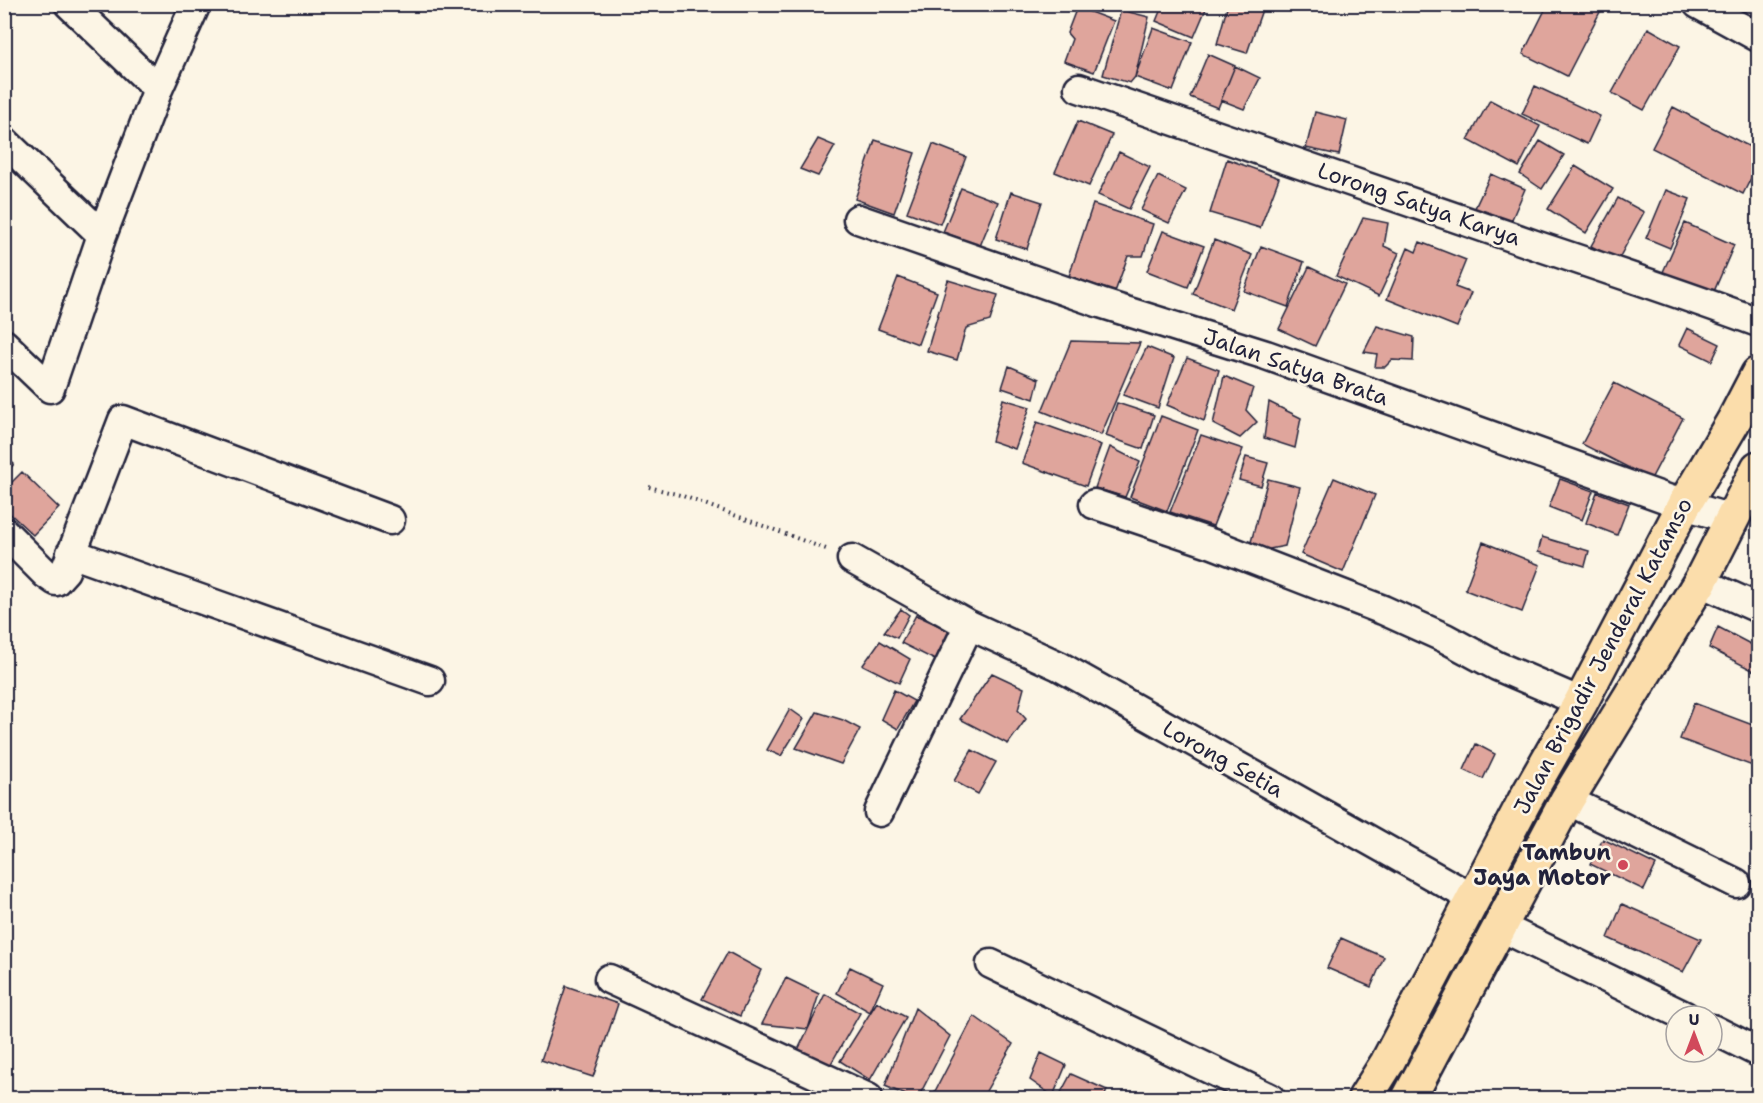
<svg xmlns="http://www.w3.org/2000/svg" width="1763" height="1103" viewBox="0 0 1763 1103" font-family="'Shantell Sans',sans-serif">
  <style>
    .building { fill: #dfa59c; stroke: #22223b; stroke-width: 1.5 }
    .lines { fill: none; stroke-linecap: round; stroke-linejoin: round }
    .minor-casing { stroke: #22223b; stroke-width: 33 }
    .major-casing { stroke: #22223b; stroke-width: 38 }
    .path { stroke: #22223b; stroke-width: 4; stroke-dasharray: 1.5 4.5; stroke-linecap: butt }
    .minor { stroke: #fcf5e5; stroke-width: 28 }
    .major { stroke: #fbddab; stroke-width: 33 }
    .poi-dot { fill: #d1495b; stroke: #fcf5e5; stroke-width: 2 }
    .labels { text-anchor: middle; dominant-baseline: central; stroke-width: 5; stroke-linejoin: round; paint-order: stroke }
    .street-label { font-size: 22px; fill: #22223b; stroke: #fcf5e5 }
    .poi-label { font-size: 22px; font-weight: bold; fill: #22223b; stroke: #fcf5e5; text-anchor: end }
  </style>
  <rect width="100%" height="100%" fill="#fcf5e5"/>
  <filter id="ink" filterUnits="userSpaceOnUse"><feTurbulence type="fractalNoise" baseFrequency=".0167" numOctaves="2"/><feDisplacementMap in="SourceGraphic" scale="12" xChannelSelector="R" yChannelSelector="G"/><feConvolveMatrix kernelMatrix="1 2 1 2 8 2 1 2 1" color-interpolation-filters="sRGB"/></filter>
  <g filter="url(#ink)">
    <path class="building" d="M 1163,4 L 1208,4 L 1194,37 L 1156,21 Z
      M 1228,4 L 1264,4 L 1247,53 L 1217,44 Z
      M 1548,4 L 1596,4 L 1602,8 L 1567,76 L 1523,54 Z
      M 1077,7 L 1114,21 L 1094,72 L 1064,61 L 1072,39 L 1067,33 Z
      M 1121,10 L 1149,17 L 1135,77 L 1130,83 L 1103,75 Z
      M 1153,28 L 1192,42 L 1173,91 L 1135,77 Z
      M 1648,28 L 1680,46 L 1644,110 L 1612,93 Z
      M 1208,54 L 1235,66 L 1218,108 L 1190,97 Z
      M 1235,66 L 1260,78 L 1244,109 L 1221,100 Z
      M 1535,86 L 1600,116 L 1587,144 L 1522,114 Z
      M 1490,100 L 1540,126 L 1519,167 L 1468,140 Z
      M 1673,107 L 1758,151 L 1758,164 L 1743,194 L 1652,148 Z
      M 1315,112 L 1347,120 L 1339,155 L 1306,148 Z
      M 1078,121 L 1112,135 L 1089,186 L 1055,172 Z
      M 818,139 L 835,146 L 818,176 L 800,169 Z
      M 875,140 L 915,153 L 894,213 L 855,199 Z
      M 1540,141 L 1564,155 L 1542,189 L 1520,174 Z
      M 933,144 L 966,157 L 940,224 L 907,212 Z
      M 1119,152 L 1150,167 L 1129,209 L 1098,195 Z
      M 1227,159 L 1279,178 L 1260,228 L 1210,213 Z
      M 1575,166 L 1613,189 L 1586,233 L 1548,209 Z
      M 1491,174 L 1525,189 L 1509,226 L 1474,210 Z
      M 1158,176 L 1186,190 L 1169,223 L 1141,210 Z
      M 961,188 L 998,202 L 980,246 L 943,232 Z
      M 1666,190 L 1690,199 L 1670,248 L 1646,238 Z
      M 1011,192 L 1042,202 L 1027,249 L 996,239 Z
      M 1618,198 L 1644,212 L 1618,260 L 1591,246 Z
      M 1093,204 L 1153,224 L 1143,256 L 1128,256 L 1115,292 L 1069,276 Z
      M 1363,218 L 1388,223 L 1384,246 L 1399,253 L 1379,296 L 1336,276 Z
      M 1685,223 L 1734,245 L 1712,296 L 1662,274 Z
      M 1163,231 L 1204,246 L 1188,287 L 1147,271 Z
      M 1214,240 L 1252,255 L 1231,309 L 1193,294 Z
      M 1420,242 L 1466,260 L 1455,287 L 1471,293 L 1457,327 L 1387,299 L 1408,248 L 1416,252 Z
      M 1261,246 L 1304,262 L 1288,307 L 1244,291 Z
      M 1309,267 L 1345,284 L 1315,346 L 1279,329 Z
      M 898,277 L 937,292 L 918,344 L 878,329 Z
      M 948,280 L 998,295 L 990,321 L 966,328 L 957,360 L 927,351 Z
      M 1377,326 L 1414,337 L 1413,361 L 1392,360 L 1385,367 L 1375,367 L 1377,354 L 1364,352 Z
      M 1687,328 L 1720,344 L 1712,361 L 1679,345 Z
      M 1071,341 L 1140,343 L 1101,435 L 1042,411 Z
      M 1147,347 L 1174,358 L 1158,408 L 1123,395 Z
      M 1187,358 L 1219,370 L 1204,421 L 1167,405 Z
      M 1009,366 L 1039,379 L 1034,399 L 1002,388 Z
      M 1224,376 L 1253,388 L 1246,410 L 1257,422 L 1240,438 L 1213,424 Z
      M 1614,383 L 1683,418 L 1651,479 L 1582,444 Z
      M 1003,399 L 1030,407 L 1015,449 L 992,441 Z
      M 1269,402 L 1301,418 L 1295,448 L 1264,438 Z
      M 1117,403 L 1154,415 L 1143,449 L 1106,436 Z
      M 1161,416 L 1198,430 L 1167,511 L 1130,497 Z
      M 1037,422 L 1101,445 L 1086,486 L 1022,463 Z
      M 1201,435 L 1243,449 L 1213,526 L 1170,512 Z
      M 1110,447 L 1140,462 L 1125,497 L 1095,488 Z
      M 4,455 L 14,464 L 4,475 Z
      M 1246,457 L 1268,463 L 1261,486 L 1239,480 Z
      M 22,472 L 59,508 L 33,535 L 4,508 L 4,490 Z
      M 1334,478 L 1375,495 L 1343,572 L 1301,554 Z
      M 1268,479 L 1300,487 L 1285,546 L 1248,553 Z
      M 1560,479 L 1593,491 L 1582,520 L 1549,507 Z
      M 1597,492 L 1629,504 L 1617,535 L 1586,523 Z
      M 1542,537 L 1589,551 L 1585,566 L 1538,552 Z
      M 1483,542 L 1540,565 L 1522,612 L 1465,590 Z
      M 901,609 L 909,615 L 897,638 L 884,632 Z
      M 916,615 L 959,635 L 943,664 L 901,643 Z
      M 1718,627 L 1758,648 L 1758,673 L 1709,648 Z
      M 880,641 L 910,659 L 899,683 L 863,665 Z
      M 992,673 L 1024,688 L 1018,710 L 1026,719 L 1008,744 L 960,719 Z
      M 894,690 L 914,701 L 898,729 L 881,719 Z
      M 1694,703 L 1758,727 L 1758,768 L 1680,739 Z
      M 790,709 L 804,719 L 781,756 L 767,750 Z
      M 817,712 L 843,720 L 860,729 L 841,764 L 796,748 Z
      M 1476,744 L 1495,754 L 1483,779 L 1464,770 Z
      M 972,750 L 996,762 L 978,794 L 954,781 Z
      M 1603,839 L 1656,865 L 1644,890 L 1590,864 Z
      M 1622,904 L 1701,939 L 1683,972 L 1608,938 Z
      M 1341,938 L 1384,957 L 1371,987 L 1327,968 Z
      M 728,952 L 761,970 L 740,1016 L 702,999 Z
      M 850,967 L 883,983 L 870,1012 L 837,993 Z
      M 786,978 L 819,994 L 808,1029 L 762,1024 Z
      M 566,986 L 618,1004 L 593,1077 L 541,1060 Z
      M 825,994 L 860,1013 L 829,1067 L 797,1052 Z
      M 877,1002 L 906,1017 L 870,1080 L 840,1061 Z
      M 915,1008 L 950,1036 L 918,1098 L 913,1098 L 885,1086 Z
      M 974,1016 L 1013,1044 L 982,1098 L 935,1098 L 932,1097 Z
      M 1041,1053 L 1066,1065 L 1053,1096 L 1030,1080 Z
      M 1071,1074 L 1107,1090 L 1104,1098 L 1058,1098 Z"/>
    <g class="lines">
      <defs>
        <path id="minor" d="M 69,4 L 158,89
          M 1698,4 L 1758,37
          M 1079,88 C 1231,140 1383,193 1535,245 C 1610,270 1684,295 1758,322
          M 4,141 L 102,235
          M 858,219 L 1100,303 L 1266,355 L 1684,505 L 1732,519
          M 4,344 L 50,388 L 102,235 L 158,89 L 196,4
          M 1094,504 L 1213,544 L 1383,610 L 1445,638 L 1497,666 L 1581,702
          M 4,532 L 46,574 L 56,581 L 65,571 L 123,420 L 390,520
          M 71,553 L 430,681
          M 852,559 L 969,625 L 1059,666 L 1474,899
          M 1700,582 L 1758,608
          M 1567,800 L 1736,883
          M 879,812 L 969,625
          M 1499,926 L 1685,1016
          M 991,964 L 1270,1098
          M 609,979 L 868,1098
          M 1712,1029 L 1758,1052"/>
        <path id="major" d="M 1365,1098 L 1387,1063 L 1524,802 L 1581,702 L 1684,505 L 1733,422 L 1758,374
          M 1409,1098 L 1567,800 L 1700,582 L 1758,468"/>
      </defs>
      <use href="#minor" class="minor-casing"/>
      <use href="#major" class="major-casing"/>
      <path class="path" d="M 649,487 L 680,495 L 826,549"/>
      <use href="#minor" class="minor"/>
      <use href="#major" class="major"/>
    </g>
  </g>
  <circle class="poi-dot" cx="1623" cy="865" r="6"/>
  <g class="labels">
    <g class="street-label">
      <text transform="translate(1419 204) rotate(19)">Lorong Satya Karya</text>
      <text transform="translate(1296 367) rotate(19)">Jalan Satya Brata</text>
      <text transform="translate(1603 656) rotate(-62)">Jalan Brigadir Jenderal Katamso</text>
      <text transform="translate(1223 759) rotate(29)">Lorong Setia</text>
    </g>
    <g class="poi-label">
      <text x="1611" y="852">Tambun<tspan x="1611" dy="25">Jaya Motor</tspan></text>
    </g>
  </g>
  <rect width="1763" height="1103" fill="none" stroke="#fcf5e5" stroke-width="24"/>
  <rect x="12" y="12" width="1739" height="1079" fill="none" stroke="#22223b" stroke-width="2" filter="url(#ink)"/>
  <g transform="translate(1694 1034)"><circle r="28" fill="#fcf5e5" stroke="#a5a1a1" stroke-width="1.5"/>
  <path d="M0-4.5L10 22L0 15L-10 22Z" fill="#d1495b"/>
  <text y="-9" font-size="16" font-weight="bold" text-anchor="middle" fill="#22223b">U</text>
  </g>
</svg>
